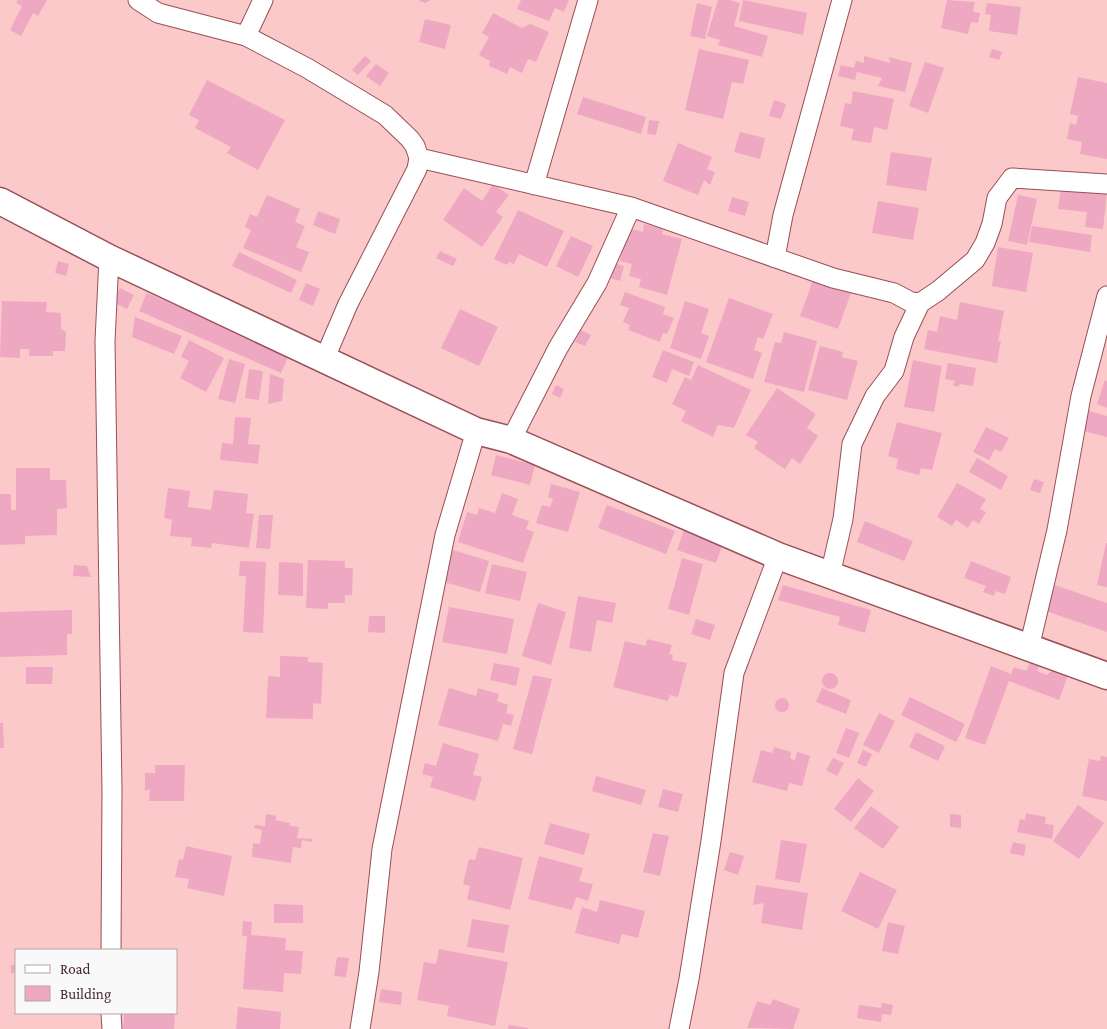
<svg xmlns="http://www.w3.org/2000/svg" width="1107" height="1029" viewBox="0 0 1107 1029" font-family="'Crimson Pro',serif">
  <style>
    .building { fill: #eea8c1 }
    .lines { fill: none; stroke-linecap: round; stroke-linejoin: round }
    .street-casing { stroke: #984f55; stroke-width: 21 }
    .secondary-casing { stroke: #984f55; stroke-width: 29 }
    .street { stroke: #fff; stroke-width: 19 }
    .secondary { stroke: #fff; stroke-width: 26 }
  </style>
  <rect width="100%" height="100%" fill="#fcc9cb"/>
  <path class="building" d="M 18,0 L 47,0 L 38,16 L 33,13 L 21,36 L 10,30 L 22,6 L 16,3 Z
    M 418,0 L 431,0 L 425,3 Z
    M 521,0 L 569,0 L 564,12 L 555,8 L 549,21 L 517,9 Z
    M 718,0 L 730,0 L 740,3 L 734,26 L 768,36 L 762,57 L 718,45 L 720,40 L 707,36 Z
    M 743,0 L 807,13 L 803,35 L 739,21 Z
    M 947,0 L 975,2 L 973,12 L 980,13 L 978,23 L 971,22 L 968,34 L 941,28 Z
    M 697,3 L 712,7 L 705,39 L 690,36 Z
    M 987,3 L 1021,7 L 1017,35 L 989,31 L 991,15 L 985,14 Z
    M 493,13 L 522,28 L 530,24 L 549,32 L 536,62 L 528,59 L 522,73 L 510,67 L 507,74 L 489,66 L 490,61 L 479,55 L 489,37 L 482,33 Z
    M 425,19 L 451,25 L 445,49 L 419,42 Z
    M 699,49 L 749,60 L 743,84 L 732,82 L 723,119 L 685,110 Z
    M 992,49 L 1002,52 L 999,60 L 989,57 Z
    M 365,56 L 371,61 L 358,75 L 352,70 Z
    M 864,56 L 890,63 L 889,57 L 912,63 L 905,92 L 878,86 L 882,78 L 857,72 L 855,80 L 838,76 L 841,65 L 854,68 L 856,61 L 864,63 Z
    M 925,62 L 944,68 L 928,113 L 909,106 Z
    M 376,64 L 389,73 L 380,86 L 366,76 Z
    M 1078,77 L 1107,83 L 1107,159 L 1080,154 L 1082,142 L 1067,139 L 1070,123 L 1076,125 L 1078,116 L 1070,114 Z
    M 207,80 L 285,120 L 258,170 L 227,153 L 231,147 L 195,128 L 199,120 L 189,115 Z
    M 853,91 L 894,99 L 887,130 L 874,127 L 871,143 L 851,140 L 854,129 L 840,126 L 845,103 L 851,104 Z
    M 583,97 L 646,117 L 641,134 L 577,114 Z
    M 774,100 L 786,104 L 781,119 L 769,116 Z
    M 649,120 L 659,121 L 656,135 L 647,134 Z
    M 740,132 L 765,138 L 760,159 L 734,152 Z
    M 678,143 L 712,157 L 707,169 L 715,172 L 710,185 L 704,180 L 698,195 L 663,181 Z
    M 891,152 L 932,158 L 926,191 L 886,185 Z
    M 493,184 L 509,195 L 496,212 L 503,217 L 482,247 L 443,220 L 464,188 L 482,201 Z
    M 1061,188 L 1107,193 L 1103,229 L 1085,227 L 1087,212 L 1058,209 Z
    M 267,195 L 300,209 L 295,222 L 305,226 L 296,247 L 309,252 L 301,272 L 243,248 L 251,230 L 245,227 L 250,214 L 257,217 Z
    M 1018,195 L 1037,199 L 1027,245 L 1008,241 Z
    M 732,197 L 749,202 L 745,216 L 728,211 Z
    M 878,201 L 919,208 L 913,240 L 872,233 Z
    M 518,210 L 564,231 L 547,267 L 519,254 L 514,264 L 509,262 L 507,265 L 494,259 Z
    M 318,211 L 340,219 L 335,234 L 313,225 Z
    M 644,224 L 663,229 L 662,234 L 682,239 L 667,295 L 639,287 L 641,279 L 629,276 L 632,264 L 620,261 L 629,228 L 643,232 Z
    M 1032,226 L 1092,235 L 1090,252 L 1029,242 Z
    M 571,236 L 593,246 L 578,277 L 556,266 Z
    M 998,247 L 1033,253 L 1026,292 L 992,286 Z
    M 440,251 L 457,259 L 453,266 L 436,258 Z
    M 239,252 L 297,280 L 291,293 L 232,266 Z
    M 58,261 L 69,264 L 66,276 L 55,273 Z
    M 613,263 L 624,266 L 620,281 L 609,278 Z
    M 813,280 L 851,293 L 838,329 L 800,316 Z
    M 306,283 L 320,289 L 313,306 L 299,300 Z
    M 120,288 L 134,295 L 127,309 L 113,302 Z
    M 625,292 L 665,307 L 663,314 L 674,318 L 667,334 L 663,333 L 660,342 L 628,330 L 630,325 L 623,322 L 629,308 L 620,305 Z
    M 147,293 L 289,355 L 281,373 L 139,311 Z
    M 729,298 L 773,314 L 763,339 L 758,337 L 754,350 L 762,353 L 753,379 L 706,362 Z
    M 2,301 L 47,302 L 46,312 L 61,313 L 61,329 L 66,332 L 65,351 L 53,351 L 53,356 L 29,356 L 29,349 L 20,349 L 20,358 L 0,357 Z
    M 685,301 L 709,309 L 701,333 L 709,336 L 701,359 L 670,348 Z
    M 960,302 L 1004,311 L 998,342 L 1001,340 L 997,363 L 924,349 L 928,330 L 937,332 L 940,316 L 957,320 Z
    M 460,309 L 498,327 L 479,366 L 441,348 Z
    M 135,317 L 182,336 L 174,354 L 132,337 Z
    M 581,330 L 591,335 L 585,346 L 575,342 Z
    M 784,332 L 817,341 L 804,392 L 764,382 L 775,342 L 781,343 Z
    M 189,340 L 224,358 L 206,392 L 180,378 L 189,361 L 181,357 Z
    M 820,346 L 843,352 L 842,357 L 858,361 L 847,400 L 808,390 Z
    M 663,350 L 694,362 L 689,376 L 672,369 L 667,383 L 652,377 Z
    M 229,359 L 245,364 L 235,403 L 218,399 Z
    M 913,360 L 942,366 L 934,412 L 904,407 Z
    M 948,363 L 976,368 L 973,386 L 960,384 L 958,387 L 953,385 L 955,381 L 945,379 Z
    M 698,365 L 751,390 L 734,428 L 718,425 L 713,437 L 681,421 L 686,411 L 672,404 L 685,377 L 691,380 Z
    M 249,369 L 263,371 L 259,400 L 245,398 Z
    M 270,374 L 284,379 L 282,401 L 268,404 Z
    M 1105,380 L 1107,381 L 1107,408 L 1097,404 Z
    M 556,385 L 564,389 L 560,398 L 552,394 Z
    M 777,388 L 816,414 L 807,428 L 818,436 L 800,464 L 792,458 L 785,469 L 754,448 L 758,442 L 746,435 Z
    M 1089,411 L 1107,416 L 1107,437 L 1083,431 Z
    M 235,417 L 251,418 L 248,444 L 260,445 L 258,464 L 220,460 L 222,443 L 233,444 Z
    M 897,422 L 942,433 L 932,470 L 921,468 L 919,475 L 896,469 L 898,459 L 888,456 Z
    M 986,427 L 1009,438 L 1001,452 L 995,449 L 989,460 L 973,452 Z
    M 496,455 L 535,465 L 530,485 L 491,475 Z
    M 977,458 L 1008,476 L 1001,490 L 969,472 Z
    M 16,468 L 50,468 L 50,480 L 66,480 L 67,508 L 57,509 L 57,535 L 25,536 L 25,544 L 0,545 L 0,494 L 11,494 L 11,510 L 16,510 Z
    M 1034,479 L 1044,482 L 1040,493 L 1030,490 Z
    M 957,483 L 986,499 L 980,509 L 986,512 L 979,524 L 973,520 L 968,528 L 956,520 L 952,526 L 937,517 Z
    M 551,484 L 580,492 L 568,532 L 536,523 L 542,505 L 550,507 L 553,499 L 548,497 Z
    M 168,488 L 190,491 L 188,507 L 211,510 L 214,490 L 248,494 L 246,513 L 254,514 L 249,548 L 212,543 L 211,548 L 191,546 L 192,538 L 170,536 L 172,520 L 164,518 Z
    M 502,493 L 518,499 L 512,515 L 529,521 L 526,529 L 534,532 L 523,563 L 458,542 L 467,512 L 477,515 L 479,508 L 495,513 Z
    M 607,505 L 675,531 L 666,554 L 598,528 Z
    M 259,515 L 273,515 L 270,549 L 256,548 Z
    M 865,521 L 913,541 L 904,561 L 857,542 Z
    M 684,530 L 723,543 L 716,563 L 677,550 Z
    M 1106,543 L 1107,543 L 1107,587 L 1097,585 Z
    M 453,550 L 489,561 L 480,592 L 444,582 Z
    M 682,558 L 703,564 L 689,615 L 668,609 Z
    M 308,560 L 345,561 L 345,568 L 353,568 L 352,595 L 345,595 L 345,603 L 328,603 L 328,609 L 306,608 Z
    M 240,561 L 266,562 L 263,633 L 243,632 L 246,576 L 239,576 Z
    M 971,561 L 1011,577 L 1005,594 L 996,591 L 994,596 L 983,592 L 986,586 L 964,578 Z
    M 279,562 L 303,563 L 303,596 L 278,595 Z
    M 492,564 L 527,572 L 520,601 L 485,593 Z
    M 74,565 L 87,566 L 91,577 L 73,576 Z
    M 1049,583 L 1107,603 L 1107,632 L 1040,609 Z
    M 783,585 L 871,610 L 865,633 L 838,625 L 840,617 L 778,600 Z
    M 578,596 L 616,603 L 612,623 L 597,620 L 591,652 L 569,648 Z
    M 538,603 L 566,612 L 551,665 L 522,656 Z
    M 449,607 L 514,619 L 507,654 L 442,642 Z
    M 72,610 L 72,634 L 67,634 L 67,655 L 0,657 L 0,612 Z
    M 369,616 L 385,616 L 385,633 L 368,632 Z
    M 696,619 L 715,625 L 710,640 L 691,634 Z
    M 647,639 L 672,645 L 669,654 L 673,655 L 672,660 L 687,663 L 678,697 L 670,695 L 668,701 L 613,687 L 625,641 L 646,646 Z
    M 280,656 L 308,657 L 308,662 L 323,663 L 321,704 L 313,703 L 313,719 L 266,718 L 268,676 L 280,677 Z
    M 494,663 L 520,668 L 516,686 L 490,680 Z
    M 1030,663 L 1039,666 L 1037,671 L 1047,675 L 1053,669 L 1068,675 L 1059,700 L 1009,681 L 985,745 L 965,738 L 991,666 L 1011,674 L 1014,667 L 1026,671 Z
    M 26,667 L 53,667 L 52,684 L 26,684 Z
    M822 681a8 8 0 1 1 16 0a8 8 0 1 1-16 0Z
    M 533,675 L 552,679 L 532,754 L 513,749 Z
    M 449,688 L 476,696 L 478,688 L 499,694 L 497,701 L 508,705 L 506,713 L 514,715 L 511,726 L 503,724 L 498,741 L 438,725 Z
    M 822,688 L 851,700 L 846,714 L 816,702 Z
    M 910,697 L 965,724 L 956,742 L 901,715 Z
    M775 705a7 7 0 1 1 14 0a7 7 0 1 1-14 0Z
    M 879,713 L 895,721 L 879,753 L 863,745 Z
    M 0,723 L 3,723 L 4,748 L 0,748 Z
    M 846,728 L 859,733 L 849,758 L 836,753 Z
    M 916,732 L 945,746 L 938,761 L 909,747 Z
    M 443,743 L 479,754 L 473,775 L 482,777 L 475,801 L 430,787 L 433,777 L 422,774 L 425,763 L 436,766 Z
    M 774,747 L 791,752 L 790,758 L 795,761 L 797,752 L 810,756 L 802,786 L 789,783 L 787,791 L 752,782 L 761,750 L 772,753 Z
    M 863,750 L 872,754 L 866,767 L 857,763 Z
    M 1101,756 L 1107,757 L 1107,801 L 1082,796 L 1089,759 L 1100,761 Z
    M 833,758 L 844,763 L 837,776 L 826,770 Z
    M 155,765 L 185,765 L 184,801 L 149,801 L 150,789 L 145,791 L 145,773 L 155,773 Z
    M 596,776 L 646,790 L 641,805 L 592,791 Z
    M 858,778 L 874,791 L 851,822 L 834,809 Z
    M 663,789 L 683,794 L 678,812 L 658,807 Z
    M 1078,805 L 1104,823 L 1079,859 L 1053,841 Z
    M 871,806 L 899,827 L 883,849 L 854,828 Z
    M 1026,813 L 1046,817 L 1045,824 L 1054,825 L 1052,839 L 1017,832 L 1020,819 L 1025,820 Z
    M 266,814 L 277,816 L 275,820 L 290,823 L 290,826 L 299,827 L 297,838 L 312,839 L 312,842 L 302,840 L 301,848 L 293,847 L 291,863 L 252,857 L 253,843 L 260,844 L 262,830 L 254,828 L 255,825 L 265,826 Z
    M 950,814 L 961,815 L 961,828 L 950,827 Z
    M 550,823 L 590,834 L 584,855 L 544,844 Z
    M 653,833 L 669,836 L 660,876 L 643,872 Z
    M 781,840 L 807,844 L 800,883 L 775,879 Z
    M 1013,842 L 1026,845 L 1024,856 L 1010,853 Z
    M 186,846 L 232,856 L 224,896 L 187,888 L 189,879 L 175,877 L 179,859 L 183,860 Z
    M 479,847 L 523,858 L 510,910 L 467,899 L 470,886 L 463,884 L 469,859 L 475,860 Z
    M 730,852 L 744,856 L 738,875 L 724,870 Z
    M 539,856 L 583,868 L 579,881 L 593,884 L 588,901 L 576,897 L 572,910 L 528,899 Z
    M 860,872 L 897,890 L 878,929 L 841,911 Z
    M 756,885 L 808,893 L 802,930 L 761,923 L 764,903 L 753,905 Z
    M 600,900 L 645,911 L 638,938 L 622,934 L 619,944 L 575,933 L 582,907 L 597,912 Z
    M 274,904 L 303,905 L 303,923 L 274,923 Z
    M 472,919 L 509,925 L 504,953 L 467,947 Z
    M 243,921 L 252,922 L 251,935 L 286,938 L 285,950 L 303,951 L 301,974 L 284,973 L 283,992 L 243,989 L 247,936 L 242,936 Z
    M 888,922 L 905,926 L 898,954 L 882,951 Z
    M 439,949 L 508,962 L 495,1026 L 447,1016 L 449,1006 L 417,1000 L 424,962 L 436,964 Z
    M 337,957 L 349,958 L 346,977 L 334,976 Z
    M 11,965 L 16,965 L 16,973 L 11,973 Z
    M 381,989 L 402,992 L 401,1005 L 379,1002 Z
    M 773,999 L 800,1009 L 793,1029 L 747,1028 L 757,1001 L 770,1005 Z
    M 882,1003 L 893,1005 L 891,1015 L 882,1014 L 881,1022 L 857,1018 L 859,1005 L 881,1008 Z
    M 238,1007 L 281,1012 L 280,1029 L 236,1029 Z
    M 124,1013 L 175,1013 L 174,1029 L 123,1029 Z
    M 509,1025 L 528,1028 L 528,1029 L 508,1029 Z"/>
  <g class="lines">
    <defs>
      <path id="street" d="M 138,0 L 158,13 L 246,36 L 307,68 L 385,115 L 410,139 L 415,146 L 419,158 L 417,169 L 348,304 L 324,360
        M 246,36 L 263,0
        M 419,158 L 631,207
        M 534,185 L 588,0
        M 109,258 L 105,341 L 112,791 L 111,950
        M 775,258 L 783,215 L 842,0
        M 511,440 L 558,348 L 597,283 L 631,207 L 833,278 L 894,293 L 911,302 L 920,303
        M 830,575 L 843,519 L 852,444 L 875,396 L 894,371 L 904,337 L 920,303 L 938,291 L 975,260 L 985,243 L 992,224 L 997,198 L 1012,178 L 1107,184
        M 1029,648 L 1057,530 L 1081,396 L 1107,296
        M 111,1013 L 112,1029
        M 360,1029 L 369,972 L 382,849 L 445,535 L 476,431
        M 679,1029 L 689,979 L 711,841 L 734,673 L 778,556"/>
      <path id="secondary" d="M 0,201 L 109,258 L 476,431 L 511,440 L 778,556 L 1107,676"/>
    </defs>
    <use href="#street" class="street-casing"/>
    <use href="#secondary" class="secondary-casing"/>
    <use href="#street" class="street"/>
    <use href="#secondary" class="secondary"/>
  </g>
  <rect x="15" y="949" width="162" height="65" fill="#f9f9f9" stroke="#b2a5a6"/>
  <rect x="25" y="965" width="25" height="8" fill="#ffffff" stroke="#b2a5a6"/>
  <text x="60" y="974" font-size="15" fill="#472729">Road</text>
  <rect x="25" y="986" width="25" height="15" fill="#eea8c1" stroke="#b2a5a6"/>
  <text x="60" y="999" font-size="15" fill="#472729">Building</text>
</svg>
